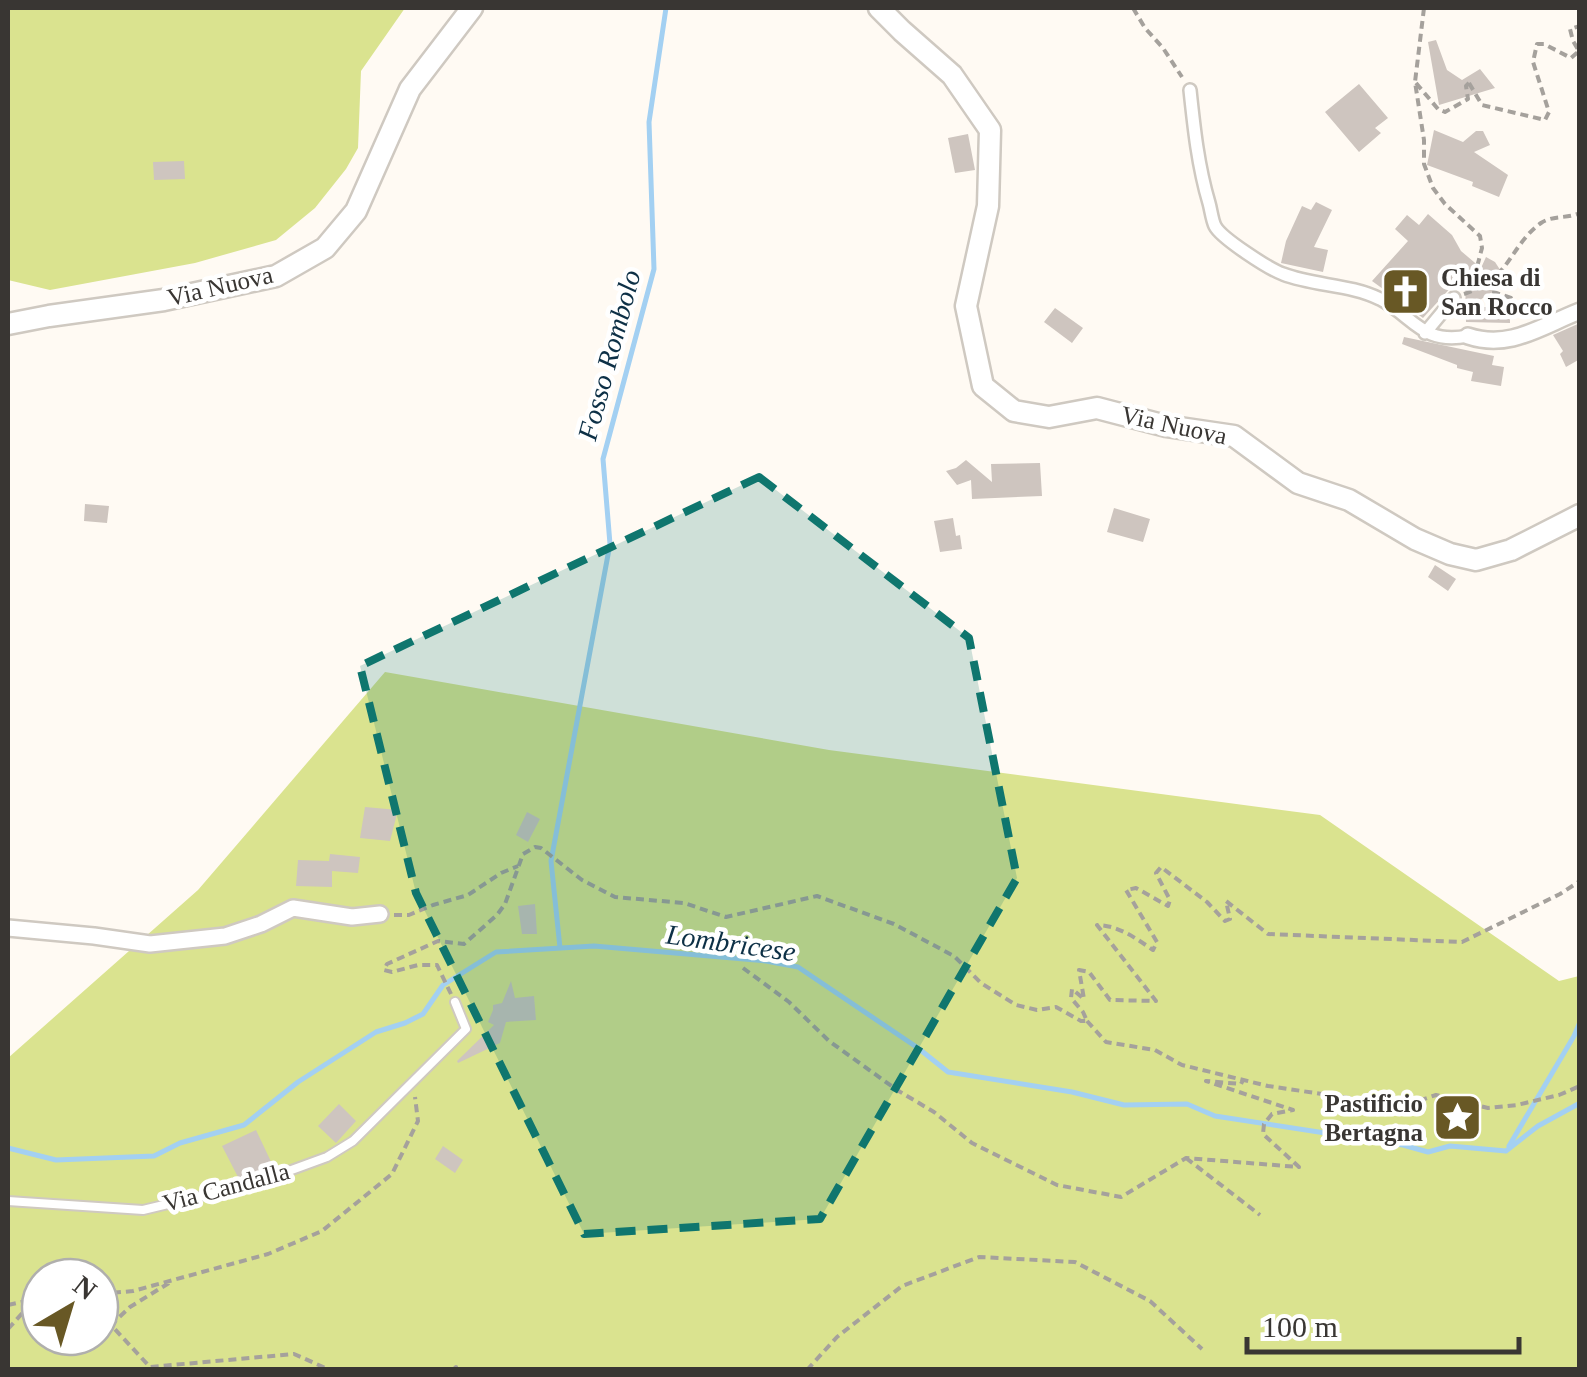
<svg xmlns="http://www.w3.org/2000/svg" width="1587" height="1377" viewBox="0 0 1587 1377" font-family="'Times New Roman',serif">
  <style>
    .green { fill: #dae38f; fill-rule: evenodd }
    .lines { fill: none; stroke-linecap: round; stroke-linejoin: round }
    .stream { stroke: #a3d0f2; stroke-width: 5 }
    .building { fill: #cec5bf }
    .service-casing { stroke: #cfc9c1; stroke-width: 12 }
    .pedestrian-casing { stroke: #cfc9c1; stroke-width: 16 }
    .minor-casing { stroke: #cfc9c1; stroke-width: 20 }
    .tertiary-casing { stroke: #cfc9c1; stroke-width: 25 }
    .path { stroke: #a5a19c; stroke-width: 4; stroke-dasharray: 8 5; stroke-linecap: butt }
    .service { stroke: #fff; stroke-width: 8 }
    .pedestrian { stroke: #fff; stroke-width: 11 }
    .minor { stroke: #fff; stroke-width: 15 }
    .tertiary { stroke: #fff; stroke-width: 20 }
    .marked { fill: #0f766e; fill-opacity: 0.2; stroke: #0f766e; stroke-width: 8; stroke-dasharray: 20 12; stroke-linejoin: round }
    .labels { text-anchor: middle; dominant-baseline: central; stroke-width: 9; stroke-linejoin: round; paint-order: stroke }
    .poi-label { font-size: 25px; font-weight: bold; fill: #393633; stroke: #fff; text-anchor: start }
    .street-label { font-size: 25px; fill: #393633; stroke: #fff }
    .water-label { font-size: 28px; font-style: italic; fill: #0d3046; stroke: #fff }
  </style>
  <rect width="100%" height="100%" fill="#fffaf3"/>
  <path class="green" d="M 8,8 L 405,8 L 361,71 L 358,148 L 346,169 L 315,208 L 276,240 L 195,263 L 50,290 L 8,280 Z
    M 385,672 L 829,750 L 1320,815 L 1559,981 L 1579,976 L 1579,1369 L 8,1369 L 8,1058 L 198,890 ZM 40,1277 L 100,1277 L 100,1337 L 40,1337 Z"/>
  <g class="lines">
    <path class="stream" d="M 560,948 L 551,861 L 610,544 L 603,459 L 654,269 L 649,122 L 666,8
      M 1509,1146 L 1574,1036 L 1580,1022
      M 8,1148 L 56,1160 L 154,1156 L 180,1143 L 244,1125 L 298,1082 L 376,1032 L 405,1023 L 423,1014 L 443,985 L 496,952 L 594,946 L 766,961 L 798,967 L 918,1048 L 948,1072 L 1072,1092 L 1124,1105 L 1187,1104 L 1215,1116 L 1403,1145 L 1428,1152 L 1450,1146 L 1506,1151 L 1538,1126 L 1580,1103"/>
  </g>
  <path class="building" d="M 1436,40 L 1447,70 L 1462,80 L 1480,69 L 1495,88 L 1439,105 L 1428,42 Z
    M 1359,84 L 1388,118 L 1375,128 L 1381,133 L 1359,152 L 1325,112 Z
    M 1434,130 L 1463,142 L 1476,131 L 1483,131 L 1490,145 L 1474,152 L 1508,175 L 1499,197 L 1472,186 L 1473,182 L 1427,165 Z
    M 968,134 L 975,170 L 955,173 L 948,138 Z
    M 184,161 L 185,179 L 154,180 L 153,162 Z
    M 1316,202 L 1332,210 L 1314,247 L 1328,250 L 1323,272 L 1281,263 L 1286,241 L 1302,206 L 1311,210 Z
    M 1428,214 L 1452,235 L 1461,251 L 1481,268 L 1486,257 L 1495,262 L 1508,282 L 1469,307 L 1510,307 L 1510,323 L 1466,322 L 1465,272 L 1423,318 L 1372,281 L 1408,241 L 1395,229 L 1407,215 L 1419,225 Z
    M 1055,308 L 1083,328 L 1072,343 L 1044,322 Z
    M 1580,323 L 1580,359 L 1566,367 L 1560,354 L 1563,351 L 1553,335 Z
    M 1404,337 L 1494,356 L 1492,365 L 1504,367 L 1501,386 L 1471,381 L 1473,372 L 1457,368 L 1457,365 L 1402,344 Z
    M 966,460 L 992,482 L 991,464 L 1040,463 L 1042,496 L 972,499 L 971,480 L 957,485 L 946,471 L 956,468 Z
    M 85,504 L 109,506 L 107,523 L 84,521 Z
    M 1114,508 L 1150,519 L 1143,542 L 1107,532 Z
    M 953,518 L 956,536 L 960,535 L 962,549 L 940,552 L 934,521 Z
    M 1435,565 L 1456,579 L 1448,591 L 1428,577 Z
    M 365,807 L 398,810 L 390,841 L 360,838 Z
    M 527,812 L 540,819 L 528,842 L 516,835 Z
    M 330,854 L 360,857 L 358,873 L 332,871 L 332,887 L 296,886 L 298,860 L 329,861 Z
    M 535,904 L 537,934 L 522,934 L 518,906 Z
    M 511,981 L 515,998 L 534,996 L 536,1020 L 506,1022 L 500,1043 L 458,1063 L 457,1061 L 494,1025 L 488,1022 L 493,1010 L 493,1005 L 502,1003 Z
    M 339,1104 L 356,1121 L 336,1143 L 318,1126 Z
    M 256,1130 L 274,1168 L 239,1179 L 222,1146 Z
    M 443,1146 L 463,1160 L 455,1173 L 435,1159 Z"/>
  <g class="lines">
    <defs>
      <path id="service" d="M 8,1201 L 143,1210 L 256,1183 L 327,1157 L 353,1141 L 466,1029 L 455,1002"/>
      <path id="pedestrian" d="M 1190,90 C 1194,128 1198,166 1209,203 C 1211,210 1212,220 1215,226 C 1221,238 1269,269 1283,274 C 1314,286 1350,284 1380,299 C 1414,317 1422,345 1468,336
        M 1425,333 L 1454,298"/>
      <path id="minor" d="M 1468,336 C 1510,350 1541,326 1580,311
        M 8,928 L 94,936 L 150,944 L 225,936 L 261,924 L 293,908 L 352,917 L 380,914"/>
      <path id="tertiary" d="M 879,8 L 902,31 L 952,75 L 990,130 L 988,206 L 966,306 L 983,386 L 1014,411 L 1049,417 L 1097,408 L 1166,426 L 1234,436 L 1298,483 L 1349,500 L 1415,539 L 1450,554 L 1476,560 L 1511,550 L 1580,515
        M 8,324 L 49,316 L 164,300 L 276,276 L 325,248 L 356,211 L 410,89 L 472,8"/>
    </defs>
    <use href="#service" class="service-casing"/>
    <use href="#pedestrian" class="pedestrian-casing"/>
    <use href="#minor" class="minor-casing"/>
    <use href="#tertiary" class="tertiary-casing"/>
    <path class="path" d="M 1133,8 L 1145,28 L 1163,48 L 1182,77
      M 1424,8 L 1415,82 L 1424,140 L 1424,164 L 1433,188 L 1445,204 L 1480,236 L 1482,248 L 1477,267 L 1480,279 L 1491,291 L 1511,298 L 1521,307 L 1534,313
      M 1416,83 L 1438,109 L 1445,112 L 1468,99 L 1466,86 L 1469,83
      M 1469,83 L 1482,105 L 1545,120 L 1549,112 L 1533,62 L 1537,44 L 1544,44 L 1571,58 L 1579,51 L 1573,41 L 1570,29 L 1580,26
      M 1464,294 C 1511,279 1510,245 1541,223 C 1553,215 1566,219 1580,213
      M 394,915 L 409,915 L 433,905 L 468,895 L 501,873 L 518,866
      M 743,968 L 789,1002 L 829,1041 L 897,1090 L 934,1112 L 972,1143 L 1057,1185 L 1121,1197 L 1186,1158 L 1299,1167 L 1263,1134 L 1264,1124 L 1272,1114 L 1293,1110 L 1206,1081 L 1241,1084 L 1243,1080
      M 451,994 L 437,965 L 418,965 L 392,972 L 384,970 L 387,964 L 438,941 L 464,944 L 497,915 L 505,904 L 523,854 L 535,847 L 541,848 L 582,880 L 615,897 L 684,903 L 726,917 L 817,896 L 894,924 L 954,956 L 981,983 L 1016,1005 L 1037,1010 L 1056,1007 L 1081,1021 L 1087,1021 L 1083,1012 L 1071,998 L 1072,989 L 1084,999 L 1079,970 L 1089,972 L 1110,1000 L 1156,1001 L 1097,925 C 1118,925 1137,939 1153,950 L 1157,942 L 1126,890 L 1136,888 L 1168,906 L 1170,900 L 1156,873 L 1161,867 L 1207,902 L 1225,921 L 1230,919 L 1226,901 L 1268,934 L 1462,942 L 1560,894 L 1580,881
      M 1087,1021 L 1106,1042 L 1155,1050 L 1182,1065 L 1268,1086 L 1403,1106 L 1436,1095 L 1488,1108 L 1517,1105 L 1559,1095 L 1580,1086
      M 1186,1158 L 1260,1215
      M 169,1283 L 130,1307 L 111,1325 L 150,1367 L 294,1354 L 330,1370
      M 100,1294 L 133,1291 L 268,1254 L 322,1231 L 392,1174 L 418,1121 L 415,1097
      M 8,1305 L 40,1298
      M 8,1329 L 36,1298
      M 453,1370 L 456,1367 L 457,1370
      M 807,1370 L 837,1337 L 902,1286 L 979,1257 L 1075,1262 L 1150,1301 L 1202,1349"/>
    <use href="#service" class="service"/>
    <use href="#pedestrian" class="pedestrian"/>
    <use href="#minor" class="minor"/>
    <use href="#tertiary" class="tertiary"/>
  </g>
  <path class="marked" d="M 759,477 L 969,638 L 1017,878 L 820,1219 L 584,1234 L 416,893 L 360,666 Z"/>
  <defs>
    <symbol id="church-square" viewBox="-11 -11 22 22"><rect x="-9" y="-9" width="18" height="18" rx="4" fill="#685825" stroke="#fff"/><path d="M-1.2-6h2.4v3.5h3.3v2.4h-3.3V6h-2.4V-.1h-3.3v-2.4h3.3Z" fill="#fff"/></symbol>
    <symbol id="sight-square" viewBox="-11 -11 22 22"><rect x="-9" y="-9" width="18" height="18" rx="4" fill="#685825" stroke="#fff"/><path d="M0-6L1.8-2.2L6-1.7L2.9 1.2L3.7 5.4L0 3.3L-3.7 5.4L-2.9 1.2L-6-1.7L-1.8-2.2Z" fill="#fff"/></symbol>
  </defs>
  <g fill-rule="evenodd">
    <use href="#church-square" x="1378" y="264" width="55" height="55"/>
    <use href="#sight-square" x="1430" y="1090" width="55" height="55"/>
  </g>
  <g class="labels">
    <g class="poi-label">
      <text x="1441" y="277">Chiesa di<tspan x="1441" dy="29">San Rocco</tspan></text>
      <text x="1423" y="1103" text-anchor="end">Pastificio<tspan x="1423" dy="29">Bertagna</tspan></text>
    </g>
    <g class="street-label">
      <text transform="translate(220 286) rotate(-13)">Via Nuova</text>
      <text transform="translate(1174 425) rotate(12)">Via Nuova</text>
      <text transform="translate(226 1187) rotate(-15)">Via Candalla</text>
    </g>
    <g class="water-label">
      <text transform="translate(609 355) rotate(-75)">Fosso Rombolo</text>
      <text transform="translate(731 943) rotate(8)">Lombricese</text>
    </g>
  </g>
  <rect width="1587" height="1377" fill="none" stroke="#393633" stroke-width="20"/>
  <g transform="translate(70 1307) rotate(38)"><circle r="48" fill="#ffffff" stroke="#b0afad" stroke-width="2.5"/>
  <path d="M0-8L18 38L0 25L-18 38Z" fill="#685825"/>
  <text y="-15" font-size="28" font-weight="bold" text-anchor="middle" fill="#393633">N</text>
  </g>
  <path d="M1247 1337v15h272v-15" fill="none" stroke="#393633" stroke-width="5"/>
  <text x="1262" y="1337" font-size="30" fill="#393633" stroke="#ffffff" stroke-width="8" paint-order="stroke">100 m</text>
</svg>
